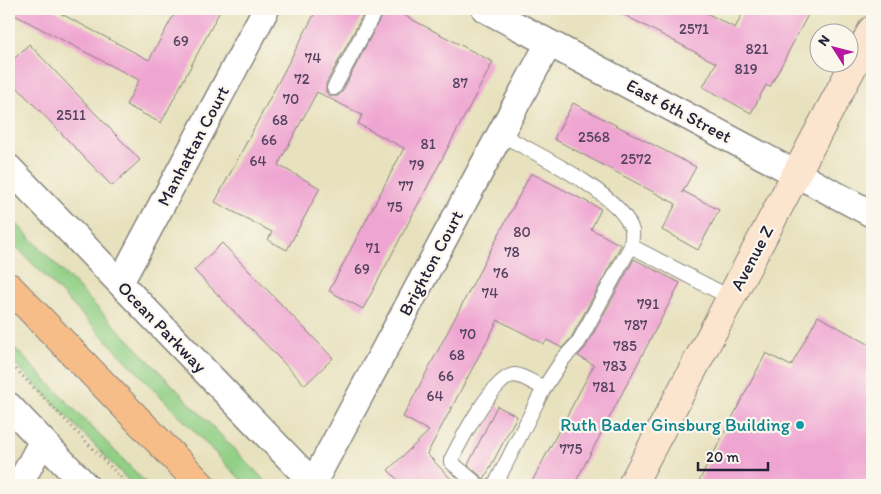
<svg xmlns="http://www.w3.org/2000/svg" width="881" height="494" viewBox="0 0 881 494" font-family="Itim,sans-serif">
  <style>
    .green { fill: #91cf85; stroke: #5a7860 }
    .building { fill: #efa5d1 }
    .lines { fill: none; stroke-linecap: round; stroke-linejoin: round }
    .lane-casing { stroke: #84827c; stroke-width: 16 }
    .street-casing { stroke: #84827c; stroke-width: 29 }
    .secondary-casing { stroke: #84827c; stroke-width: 30 }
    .primary-casing { stroke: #84827c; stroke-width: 30 }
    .path { stroke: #84827c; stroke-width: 3; stroke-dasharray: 1 4; stroke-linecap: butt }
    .lane { stroke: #fff; stroke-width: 14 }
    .street { stroke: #fff; stroke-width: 26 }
    .secondary { stroke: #fce5cf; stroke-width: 28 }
    .primary { stroke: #f7bd88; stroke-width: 28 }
    .culture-dot { fill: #0f9aa8; stroke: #fbf7ec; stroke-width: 2 }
    .labels { text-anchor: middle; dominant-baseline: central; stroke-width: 4.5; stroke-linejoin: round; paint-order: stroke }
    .number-label { font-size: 15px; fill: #554360 }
    .street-label { font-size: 18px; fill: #22223b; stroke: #fbf7ec }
    .culture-label { font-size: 18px; fill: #0d838f; stroke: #fbf7ec; text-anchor: end }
  </style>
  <rect width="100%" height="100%" fill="#fbf7ec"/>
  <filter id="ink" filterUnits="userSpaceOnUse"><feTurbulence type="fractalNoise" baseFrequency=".02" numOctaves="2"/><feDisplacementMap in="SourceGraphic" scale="10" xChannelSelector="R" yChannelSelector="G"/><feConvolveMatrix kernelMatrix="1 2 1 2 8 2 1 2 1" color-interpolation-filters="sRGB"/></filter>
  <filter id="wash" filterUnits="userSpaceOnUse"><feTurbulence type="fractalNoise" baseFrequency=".0096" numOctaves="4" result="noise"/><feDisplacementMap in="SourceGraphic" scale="20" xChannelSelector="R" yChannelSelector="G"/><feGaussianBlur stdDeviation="1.12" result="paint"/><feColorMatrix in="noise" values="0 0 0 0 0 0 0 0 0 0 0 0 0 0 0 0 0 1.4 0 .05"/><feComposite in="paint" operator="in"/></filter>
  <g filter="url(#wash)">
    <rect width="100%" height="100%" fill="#e7e1bd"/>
    <path class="green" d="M 9,216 L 269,485 L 246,485 L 9,239 Z
      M 9,342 L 148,485 L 133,485 L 9,357 Z"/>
    <g id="blocks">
      <path class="building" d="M 9,9 L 52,9 L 149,60 L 177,9 L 221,9 L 161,123 L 126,105 L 139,80 L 9,12 Z
        M 317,9 L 366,9 L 326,84 L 326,92 L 330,96 L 338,96 L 342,92 L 385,9 L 392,9 L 493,62 L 363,309 L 329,291 L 404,148 L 358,124 L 362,115 L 317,92 L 278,165 L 320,188 L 287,250 L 268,240 L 272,232 L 215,202 Z
        M 613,9 L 699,9 L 735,28 L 745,9 L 811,9 L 770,87 L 766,85 L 751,113 L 703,87 L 716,63 Z
        M 29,44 L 140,160 L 112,186 L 9,79 L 9,64 Z
        M 573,103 L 696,167 L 682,193 L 683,191 L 719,210 L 698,250 L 662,230 L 676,204 L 554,139 Z
        M 531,173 L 601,209 L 591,229 L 621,245 L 571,338 L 562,348 L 547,340 L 544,344 L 498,320 L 427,454 L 457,485 L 459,481 L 465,485 L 403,485 L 388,470 L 429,431 L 403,417 Z
        M 222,243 L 333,358 L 305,385 L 194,270 Z
        M 634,259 L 680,283 L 574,485 L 530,485 L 594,365 L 578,356 L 586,347 Z
        M 818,316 L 872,346 L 872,485 L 697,485 L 766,353 L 791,366 Z
        M 497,406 L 517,416 L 484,479 L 468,465 Z"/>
    </g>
  </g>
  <g filter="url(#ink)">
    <use href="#blocks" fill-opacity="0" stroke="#84827c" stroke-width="1"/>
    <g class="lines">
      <defs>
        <path id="lane" d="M 334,88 L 376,9
          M 500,134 C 531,151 624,195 632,231 C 633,235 631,242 631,246
          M 478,485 L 451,462 L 451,460 C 460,442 495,374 515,375 C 524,376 535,384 544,388
          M 493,485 L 497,481 L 544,388 L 563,359 L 578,343 L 631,246 L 731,298"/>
        <path id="street" d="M 485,9 L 872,214
          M 9,168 L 315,485
          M 120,283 L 266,9
          M 9,406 L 85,485
          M 313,483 L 549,43
          M 19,485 L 42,442"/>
        <path id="secondary" d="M 632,485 L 872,30"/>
        <path id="primary" d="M 9,287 L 201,485"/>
      </defs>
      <use href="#lane" class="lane-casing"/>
      <use href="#street" class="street-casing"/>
      <use href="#secondary" class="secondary-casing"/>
      <use href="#primary" class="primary-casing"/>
      <path class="path" d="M 9,362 L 128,485"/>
      <use href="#lane" class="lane"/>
      <use href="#street" class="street"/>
      <use href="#secondary" class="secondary"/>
      <use href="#primary" class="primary"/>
    </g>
  </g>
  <circle class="culture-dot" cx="800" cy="425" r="5"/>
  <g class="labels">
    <g class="number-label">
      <text x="694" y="29">2571</text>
      <text x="181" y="41">69</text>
      <text x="757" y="49">821</text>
      <text x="313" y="58">74</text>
      <text x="746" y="69">819</text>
      <text x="302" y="79">72</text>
      <text x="460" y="83">87</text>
      <text x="291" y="99">70</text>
      <text x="71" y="115">2511</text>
      <text x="280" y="120">68</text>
      <text x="594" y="137">2568</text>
      <text x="269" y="140">66</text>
      <text x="428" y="144">81</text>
      <text x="636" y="159">2572</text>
      <text x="258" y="161">64</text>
      <text x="417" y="165">79</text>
      <text x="406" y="186">77</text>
      <text x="395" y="207">75</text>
      <text x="522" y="232">80</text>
      <text x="373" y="248">71</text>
      <text x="512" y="252">78</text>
      <text x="362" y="269">69</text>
      <text x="501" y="273">76</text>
      <text x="490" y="293">74</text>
      <text x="648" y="304">791</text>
      <text x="636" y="325">787</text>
      <text x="468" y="334">70</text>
      <text x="625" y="346">785</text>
      <text x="457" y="355">68</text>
      <text x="615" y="366">783</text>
      <text x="446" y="376">66</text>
      <text x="604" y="387">781</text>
      <text x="435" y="396">64</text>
      <text x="571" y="449">775</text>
    </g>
    <g class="street-label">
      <text transform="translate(679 111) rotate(28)">East 6th Street</text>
      <text transform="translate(193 146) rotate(-62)">Manhattan Court</text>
      <text transform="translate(752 258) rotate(-62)">Avenue Z</text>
      <text transform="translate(431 263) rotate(-62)">Brighton Court</text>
      <text transform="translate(162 327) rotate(46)">Ocean Parkway</text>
    </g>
    <g class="culture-label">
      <text x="790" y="425">Ruth Bader Ginsburg Building</text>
    </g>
  </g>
  <rect width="881" height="494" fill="none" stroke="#fbf7ec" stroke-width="30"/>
  <g transform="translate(834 48) rotate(306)"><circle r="24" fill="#fbf7ec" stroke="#a4a2a5"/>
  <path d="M0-4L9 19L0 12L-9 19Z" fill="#b5179e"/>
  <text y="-8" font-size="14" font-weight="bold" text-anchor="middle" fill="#22223b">N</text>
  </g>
  <path d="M698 462v8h70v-8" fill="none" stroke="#22223b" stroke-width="2.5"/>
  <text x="706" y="462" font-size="15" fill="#22223b" stroke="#fbf7ec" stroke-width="4" paint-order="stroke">20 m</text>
</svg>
